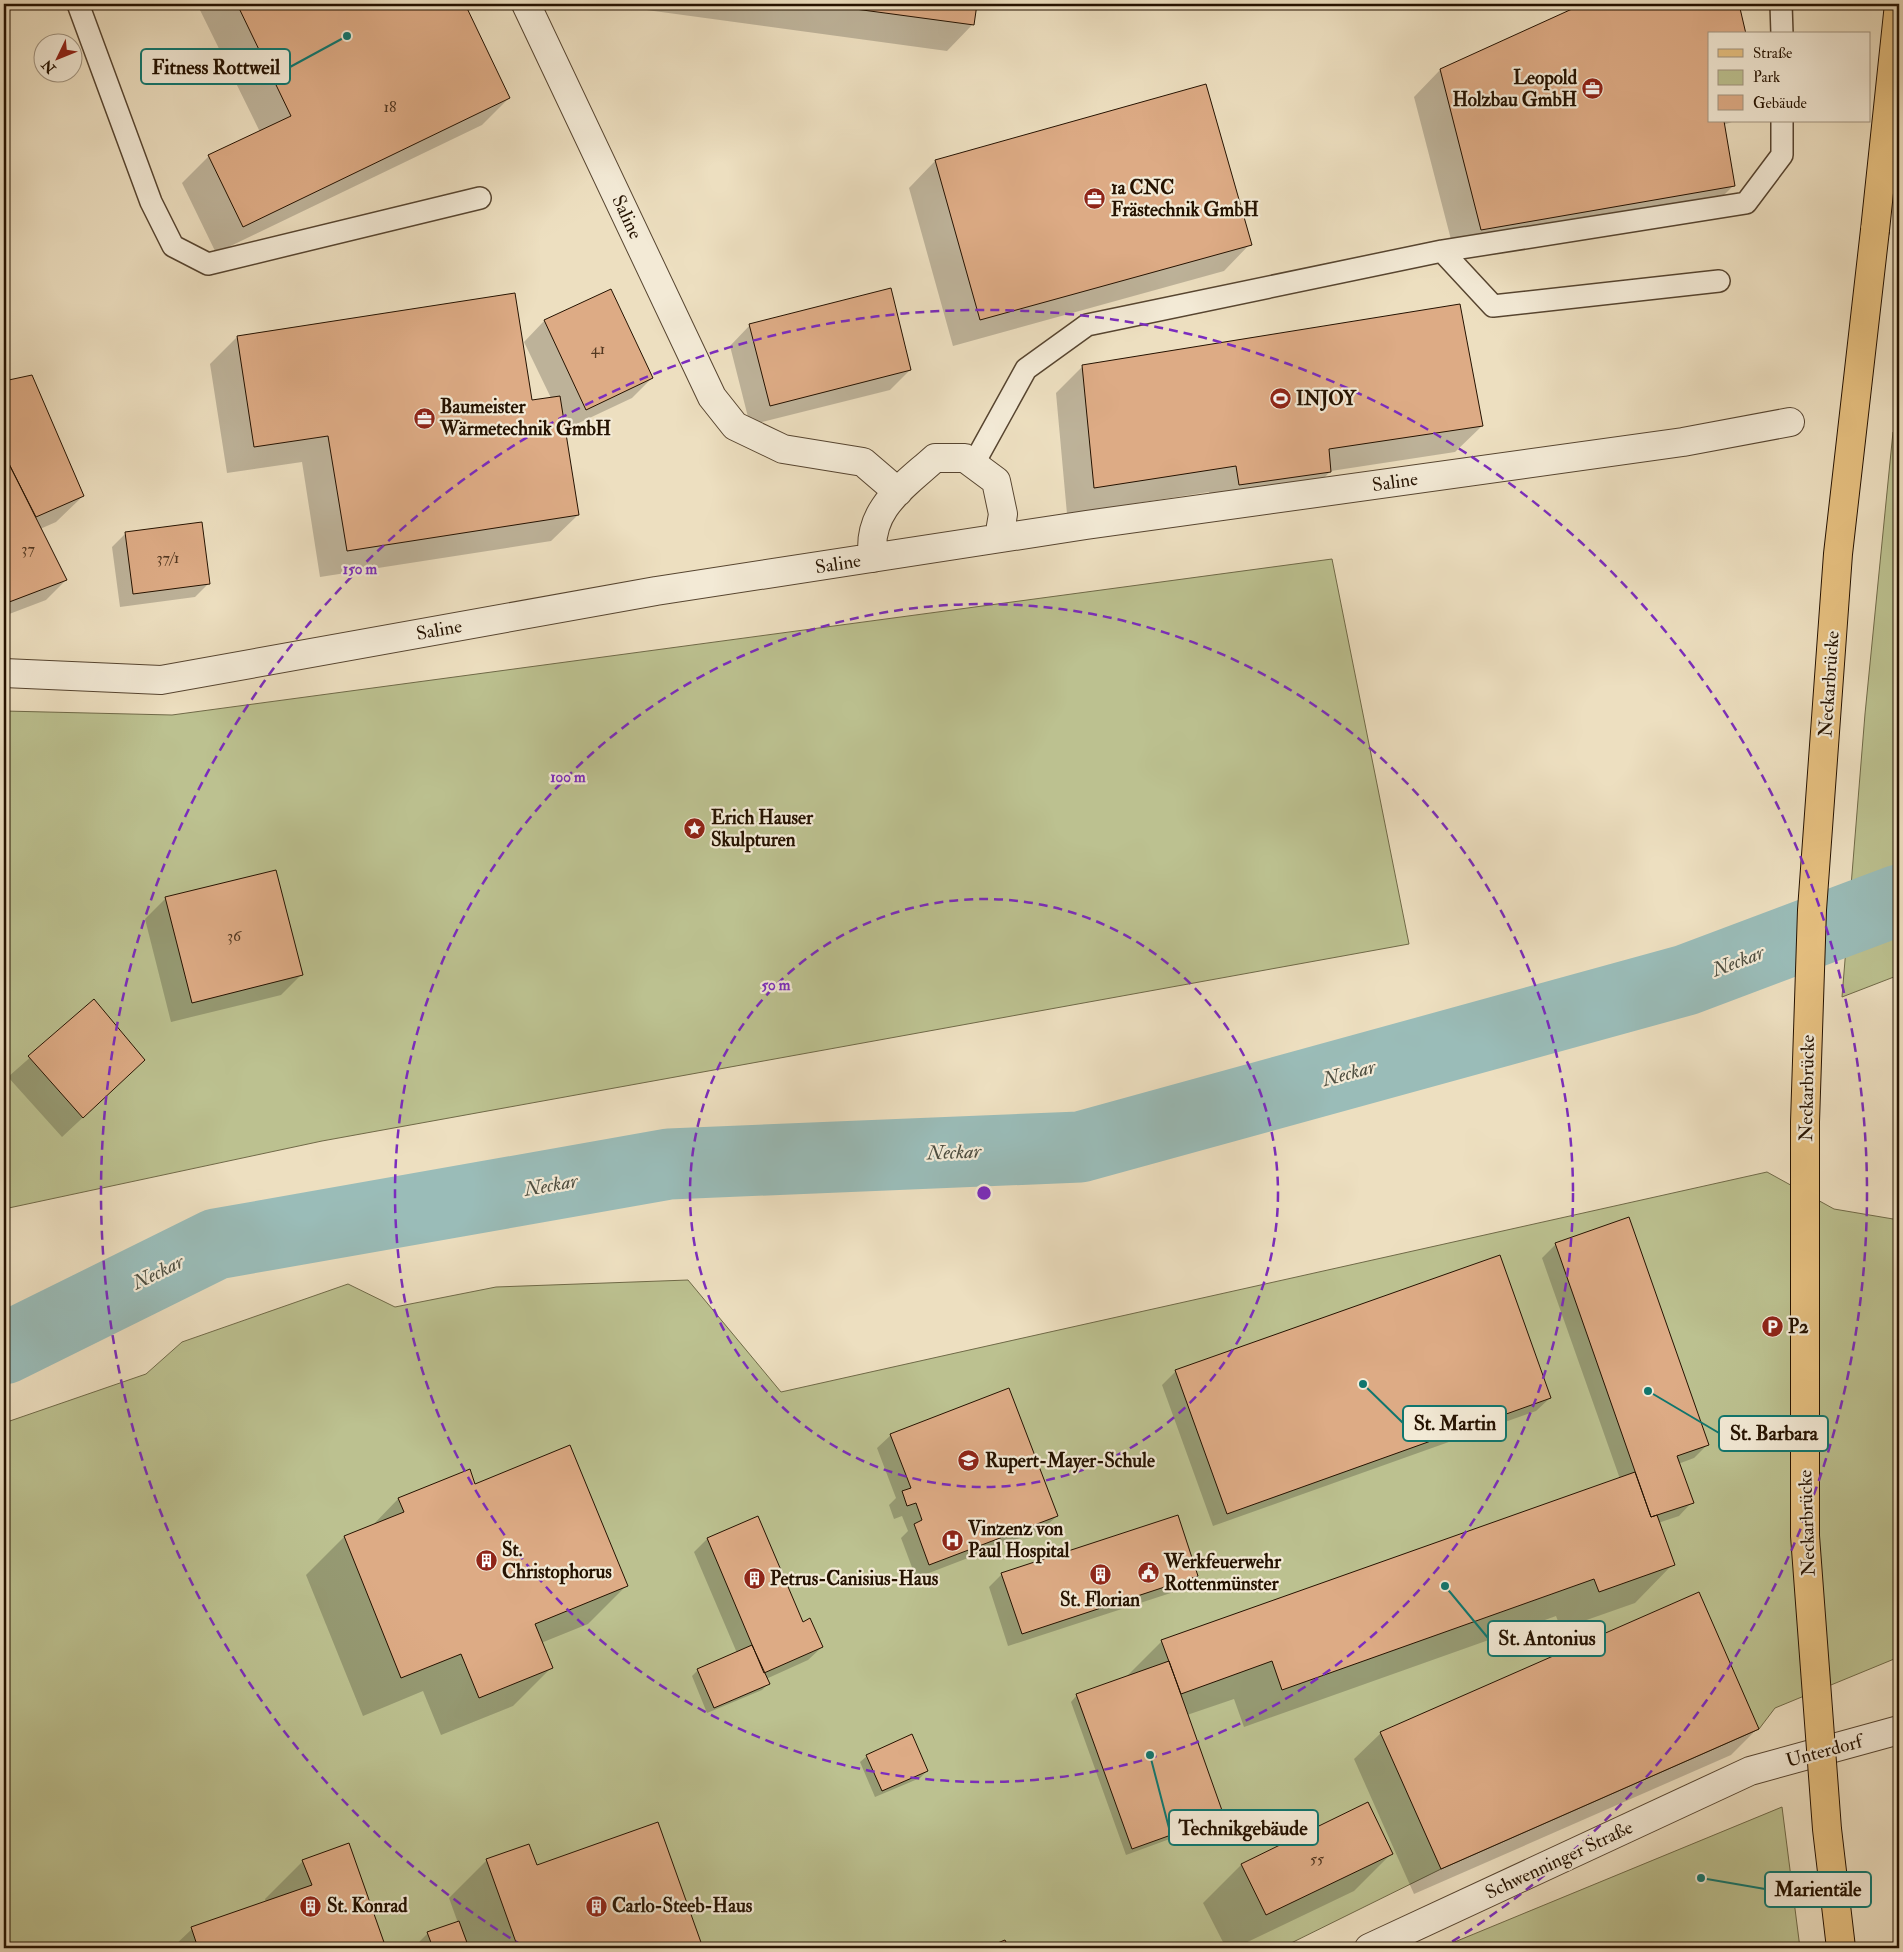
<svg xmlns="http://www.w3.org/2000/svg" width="1903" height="1952" viewBox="0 0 1903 1952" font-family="'IM FELL Double Pica',serif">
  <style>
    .green { fill: #bcc190; stroke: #706a48 }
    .shadow { fill: #0003 }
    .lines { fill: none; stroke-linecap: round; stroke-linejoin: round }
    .river { stroke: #9abcb8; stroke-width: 71 }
    .building { fill: #ddab85; stroke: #251200 }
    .service-casing { stroke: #574530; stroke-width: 24 }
    .minor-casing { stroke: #574530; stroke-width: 30 }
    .tertiary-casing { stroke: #574530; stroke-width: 30 }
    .primary-casing { stroke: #251200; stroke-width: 30 }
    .service { stroke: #f3ead6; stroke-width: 21 }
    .minor { stroke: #f3ead6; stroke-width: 28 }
    .tertiary { stroke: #f3ead6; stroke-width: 28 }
    .primary { stroke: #e6c080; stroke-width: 28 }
    .primary-bridge-casing { stroke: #251200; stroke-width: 30; stroke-linecap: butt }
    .primary-bridge { stroke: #e6c080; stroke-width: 28 }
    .ring { fill: none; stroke: #7b2cbf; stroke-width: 2.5; stroke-dasharray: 9 6 }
    .labels { text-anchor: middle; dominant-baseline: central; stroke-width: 4.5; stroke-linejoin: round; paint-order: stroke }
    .number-label { font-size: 16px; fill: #533821 }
    .poi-label { font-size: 19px; font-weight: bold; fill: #251200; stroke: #f3ead6; text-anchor: start }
    .street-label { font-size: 19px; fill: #251200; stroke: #f3ead6 }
    .water-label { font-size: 20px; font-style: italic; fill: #4e4e40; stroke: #f3ead6 }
    .centre { fill: #7b2cbf; stroke: #f3ead6; stroke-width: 2.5 }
    .ring-label { font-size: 15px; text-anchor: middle; font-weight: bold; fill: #7b2cbf; stroke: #f3ead6; stroke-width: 4.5; stroke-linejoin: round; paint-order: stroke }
    .leader { fill: none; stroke: #0f766e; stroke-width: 2 }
    .callout-dot { fill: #0f766e; stroke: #f3ead6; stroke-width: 2 }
    .callout { fill: #f3ead6; stroke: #0f766e; stroke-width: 2 }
    .callout-label { font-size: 20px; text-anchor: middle; font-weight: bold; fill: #251200 }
  </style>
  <rect width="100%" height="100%" fill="#eddfc0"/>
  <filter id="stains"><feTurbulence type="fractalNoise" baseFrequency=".004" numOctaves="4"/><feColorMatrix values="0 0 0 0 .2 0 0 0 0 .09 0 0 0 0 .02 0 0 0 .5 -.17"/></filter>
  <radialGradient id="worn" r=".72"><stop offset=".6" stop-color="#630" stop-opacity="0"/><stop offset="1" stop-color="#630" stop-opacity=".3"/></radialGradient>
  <path class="green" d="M 1899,430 L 1899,975 L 1842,997 L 1865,714 L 1893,432 Z
    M 1332,559 L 1409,944 L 322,1141 L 4,1209 L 4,711 L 172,715 Z
    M 1767,1172 L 1834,1209 L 1899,1220 L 1899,1657 L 1775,1708 L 1759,1729 L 1441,1869 L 1281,1948 L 4,1948 L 4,1423 L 146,1374 L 182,1342 L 348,1284 L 395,1307 L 496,1287 L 688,1280 L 781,1392 Z
    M 1782,1807 L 1800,1948 L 1440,1948 Z"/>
  <path class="shadow" d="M 197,4 L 463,4 L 509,98 L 482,125 L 216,253 L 182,183 L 209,156 L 260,132 Z
    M 618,4 L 976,4 L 973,24 L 947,51 L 617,6 Z
    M 1586,4 L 1737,4 L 1745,34 L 1709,34 L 1709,121 L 1735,121 L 1723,125 L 1734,185 L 1707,212 L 1455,255 L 1414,97 L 1440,70 Z
    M 1206,85 L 1250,244 L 1224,271 L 953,346 L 909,188 L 935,161 Z
    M 610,290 L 652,378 L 632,398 L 564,430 L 578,515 L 551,541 L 320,577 L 302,462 L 227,473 L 210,364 L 237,337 L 531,401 L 551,398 L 524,342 L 544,321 Z
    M 750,325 L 910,370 L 890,390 L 750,425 L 730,346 Z
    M 1083,366 L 1482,426 L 1455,452 L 1331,471 L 1303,498 L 1213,511 L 1209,492 L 1067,514 L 1056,393 Z
    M 32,377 L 83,496 L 56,522 L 40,529 L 66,580 L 46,600 L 4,616 L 4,383 Z
    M 126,533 L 209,583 L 195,597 L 120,607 L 112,547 Z
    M 166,898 L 301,975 L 281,995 L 171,1022 L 145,919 Z
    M 94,1001 L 123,1080 L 62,1137 L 8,1077 Z
    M 1556,1244 L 1707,1445 L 1694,1458 L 1678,1464 L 1692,1502 L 1679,1516 L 1658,1523 L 1673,1564 L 1635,1603 L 1561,1629 L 1556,1616 L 1244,1727 L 1234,1699 L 1187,1715 L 1223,1816 L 1216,1822 L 1126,1855 L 1071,1702 L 1077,1695 L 1125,1678 L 1162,1641 L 1620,1479 L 1542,1258 Z
    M 1176,1371 L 1550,1398 L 1536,1411 L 1213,1526 L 1162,1385 Z
    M 891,1435 L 1057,1516 L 1043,1529 L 916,1578 L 901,1538 L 908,1531 L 902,1516 L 894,1519 L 889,1505 L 896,1498 L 877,1448 Z
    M 469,1470 L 475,1485 L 626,1586 L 588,1624 L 541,1643 L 551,1668 L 513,1706 L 441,1735 L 423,1691 L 363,1716 L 306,1575 L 344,1537 L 371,1527 L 398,1499 Z
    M 707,1539 L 802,1623 L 822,1647 L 808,1660 L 766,1679 L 768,1684 L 762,1690 L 707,1713 L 692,1676 L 698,1670 L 737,1653 L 694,1552 Z
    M 1002,1574 L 1197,1576 L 1183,1589 L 1008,1646 L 989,1587 Z
    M 1758,1728 L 1731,1755 L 1414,1894 L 1354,1759 L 1381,1733 Z
    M 867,1756 L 927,1771 L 920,1778 L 875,1797 L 860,1762 Z
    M 1368,1804 L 1392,1853 L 1354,1891 L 1235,1948 L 1226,1948 L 1203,1903 L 1241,1865 Z
    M 657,1823 L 702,1948 L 413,1948 L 428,1933 L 458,1923 L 449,1898 L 487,1860 L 536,1866 Z
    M 348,1845 L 385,1948 L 172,1948 L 192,1929 L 266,1902 L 265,1899 L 303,1861 Z"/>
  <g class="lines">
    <path class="river" d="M 4,1349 L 216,1244 L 669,1164 L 1080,1147 L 1686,980 L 1899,900"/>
  </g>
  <path class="building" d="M 237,4 L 465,4 L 510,98 L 243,227 L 208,155 L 291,116 Z
    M 818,4 L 977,4 L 974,25 Z
    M 1583,4 L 1739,4 L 1746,34 L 1709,34 L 1709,121 L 1724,121 L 1735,186 L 1481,230 L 1440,69 Z
    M 1206,84 L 1252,245 L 980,320 L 935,160 Z
    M 891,288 L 911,370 L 770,406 L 749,324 Z
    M 611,289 L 653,378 L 586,410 L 544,320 Z
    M 515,293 L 532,400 L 560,396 L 579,515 L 347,551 L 328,436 L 254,447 L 237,336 Z
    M 1460,304 L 1483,426 L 1329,449 L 1331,472 L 1239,485 L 1236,466 L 1094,488 L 1082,365 Z
    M 32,375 L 84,496 L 36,517 L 4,454 L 4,381 Z
    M 4,454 L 67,580 L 4,604 Z
    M 202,522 L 210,584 L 133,594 L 125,532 Z
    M 4,814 L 9,826 L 4,828 Z
    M 276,870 L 303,975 L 192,1003 L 165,897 Z
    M 94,999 L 145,1060 L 83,1118 L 28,1056 Z
    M 1629,1217 L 1709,1445 L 1677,1456 L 1694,1503 L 1651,1517 L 1555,1243 Z
    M 1500,1255 L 1551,1398 L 1227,1514 L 1175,1370 Z
    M 1009,1388 L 1058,1516 L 929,1565 L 914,1524 L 922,1520 L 916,1503 L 907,1506 L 902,1491 L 911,1488 L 890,1434 Z
    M 570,1445 L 628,1586 L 535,1624 L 553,1668 L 479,1698 L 461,1654 L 401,1678 L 344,1536 L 404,1512 L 398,1498 L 470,1469 L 475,1484 Z
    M 1635,1472 L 1651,1517 L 1657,1515 L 1675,1565 L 1599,1592 L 1594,1579 L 1282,1690 L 1272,1661 L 1181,1694 L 1161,1640 Z
    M 1178,1515 L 1198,1576 L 1022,1634 L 1001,1573 Z
    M 758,1516 L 803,1622 L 810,1618 L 823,1647 L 764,1673 L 707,1538 Z
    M 1699,1592 L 1759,1729 L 1441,1869 L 1380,1732 Z
    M 752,1645 L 770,1684 L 714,1708 L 697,1669 Z
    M 1169,1661 L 1224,1816 L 1132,1849 L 1076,1694 Z
    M 912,1734 L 928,1771 L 882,1791 L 866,1755 Z
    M 1368,1802 L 1393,1854 L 1266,1915 L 1241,1864 Z
    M 658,1822 L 703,1948 L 518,1948 L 486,1859 L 529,1844 L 537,1865 Z
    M 349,1843 L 386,1948 L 198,1948 L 191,1927 L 312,1885 L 302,1860 Z
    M 459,1921 L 469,1948 L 433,1948 L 427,1932 Z
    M 1005,1940 L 1009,1948 L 985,1948 Z"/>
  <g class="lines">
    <defs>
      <path id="service" d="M 78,4 L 151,202 L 173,246 L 208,264 L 480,198
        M 1781,4 L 1782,34
        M 1442,251 L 1746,203 L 1782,155 L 1782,121
        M 973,465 L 1026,369 L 1087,325 L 1442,251 L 1493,306 L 1719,281"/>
      <path id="minor" d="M 526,4 L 712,397 L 735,426 L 783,449 L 863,462 L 898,492
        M 873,558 C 866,510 903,487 935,458 L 965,458 L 996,481 L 1003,514 L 999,538
        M 4,673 L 161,680 L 656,591 L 1086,525 L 1683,442 L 1790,422"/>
      <path id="tertiary" d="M 1369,1948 L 1750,1771 L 1899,1730"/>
      <path id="primary" d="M 1875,230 L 1899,4"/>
    </defs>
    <use href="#service" class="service-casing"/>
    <use href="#minor" class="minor-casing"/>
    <use href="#tertiary" class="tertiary-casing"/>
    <use href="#primary" class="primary-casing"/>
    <use href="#service" class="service"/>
    <use href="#minor" class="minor"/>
    <use href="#tertiary" class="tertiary"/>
    <use href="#primary" class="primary"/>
    <defs>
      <path id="primary-bridge" d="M 1841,1948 L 1827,1829 L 1805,1536 L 1805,1122 L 1812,910 L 1838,554 L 1875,230"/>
    </defs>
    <use href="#primary-bridge" class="primary-bridge-casing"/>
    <use href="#primary-bridge" class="primary-bridge"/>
  </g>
  <g class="ring">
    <circle cx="984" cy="1193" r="294"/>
    <circle cx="984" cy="1193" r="589"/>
    <path d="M523 1946A883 883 0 1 1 1445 1946"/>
  </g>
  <defs>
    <symbol id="office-disc" viewBox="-11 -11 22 22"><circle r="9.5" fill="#8f2418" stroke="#f3ead6"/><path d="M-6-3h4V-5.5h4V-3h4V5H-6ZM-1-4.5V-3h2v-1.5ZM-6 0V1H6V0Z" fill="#fff"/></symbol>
    <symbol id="stadium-disc" viewBox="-11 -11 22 22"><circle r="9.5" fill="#8f2418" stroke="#f3ead6"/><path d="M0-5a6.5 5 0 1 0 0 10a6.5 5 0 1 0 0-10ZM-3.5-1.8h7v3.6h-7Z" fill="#fff"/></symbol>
    <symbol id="sight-disc" viewBox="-11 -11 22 22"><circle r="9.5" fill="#8f2418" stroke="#f3ead6"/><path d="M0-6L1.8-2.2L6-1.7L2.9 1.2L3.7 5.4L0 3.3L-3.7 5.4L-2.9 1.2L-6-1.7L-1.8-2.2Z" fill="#fff"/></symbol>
    <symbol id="parking-disc" viewBox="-11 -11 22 22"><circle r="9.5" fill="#8f2418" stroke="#f3ead6"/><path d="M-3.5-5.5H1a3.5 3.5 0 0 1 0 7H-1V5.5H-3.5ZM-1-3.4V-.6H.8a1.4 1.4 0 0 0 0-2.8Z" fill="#fff"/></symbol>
    <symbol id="school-disc" viewBox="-11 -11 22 22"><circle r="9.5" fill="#8f2418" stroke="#f3ead6"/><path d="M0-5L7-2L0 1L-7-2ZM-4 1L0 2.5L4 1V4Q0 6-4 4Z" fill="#fff"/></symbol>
    <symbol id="hospital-disc" viewBox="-11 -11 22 22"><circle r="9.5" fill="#8f2418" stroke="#f3ead6"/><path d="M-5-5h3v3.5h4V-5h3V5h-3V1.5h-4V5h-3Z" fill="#fff"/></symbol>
    <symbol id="building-disc" viewBox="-11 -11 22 22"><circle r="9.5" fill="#8f2418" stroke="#f3ead6"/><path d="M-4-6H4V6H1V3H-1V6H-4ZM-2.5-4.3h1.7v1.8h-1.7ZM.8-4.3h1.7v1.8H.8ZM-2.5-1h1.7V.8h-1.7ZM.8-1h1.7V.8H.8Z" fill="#fff"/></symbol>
    <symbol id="civic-disc" viewBox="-11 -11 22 22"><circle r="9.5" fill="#8f2418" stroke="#f3ead6"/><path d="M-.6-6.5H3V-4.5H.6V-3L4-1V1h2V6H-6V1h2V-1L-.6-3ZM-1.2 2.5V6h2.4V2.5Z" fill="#fff"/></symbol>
  </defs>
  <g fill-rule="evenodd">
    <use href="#office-disc" x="1580" y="76" width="25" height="25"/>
    <use href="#office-disc" x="1082" y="186" width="25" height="25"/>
    <use href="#stadium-disc" x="1268" y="386" width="25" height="25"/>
    <use href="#office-disc" x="412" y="406" width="25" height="25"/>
    <use href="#sight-disc" x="682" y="816" width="25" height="25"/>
    <use href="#parking-disc" x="1760" y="1314" width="25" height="25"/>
    <use href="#school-disc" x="956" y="1448" width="25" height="25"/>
    <use href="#hospital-disc" x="940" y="1528" width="25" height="25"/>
    <use href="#building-disc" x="474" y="1548" width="25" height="25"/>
    <use href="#civic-disc" x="1136" y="1560" width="25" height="25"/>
    <use href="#building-disc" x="1088" y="1562" width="25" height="25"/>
    <use href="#building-disc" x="742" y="1566" width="25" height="25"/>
    <use href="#building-disc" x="298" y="1894" width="25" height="25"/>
    <use href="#building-disc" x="584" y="1894" width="25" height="25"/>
  </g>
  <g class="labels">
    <g class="number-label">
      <text x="390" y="107">18</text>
      <text x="598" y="349">41</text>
      <text x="28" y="549">37</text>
      <text x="168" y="558">37/1</text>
      <text x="234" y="936">36</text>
      <text x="1317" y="1859">55</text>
    </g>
    <g class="poi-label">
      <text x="1577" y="78" text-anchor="end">Leopold<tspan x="1577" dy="22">Holzbau GmbH</tspan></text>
      <text x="1111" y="188">1a CNC<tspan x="1111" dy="22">Frästechnik GmbH</tspan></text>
      <text x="1296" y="399">INJOY</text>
      <text x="440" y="407">Baumeister<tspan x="440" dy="22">Wärmetechnik GmbH</tspan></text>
      <text x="711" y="818">Erich Hauser<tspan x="711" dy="22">Skulpturen</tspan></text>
      <text x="1788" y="1327">P2</text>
      <text x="985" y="1461">Rupert-Mayer-Schule</text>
      <text x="968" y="1529">Vinzenz von<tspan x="968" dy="22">Paul Hospital</tspan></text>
      <text x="502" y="1550">St.<tspan x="502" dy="22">Christophorus</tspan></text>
      <text x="1164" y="1562">Werkfeuerwehr<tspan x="1164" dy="22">Rottenmünster</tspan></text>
      <text x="770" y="1579">Petrus-Canisius-Haus</text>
      <text x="1100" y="1600" text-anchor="middle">St. Florian</text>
      <text x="327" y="1906">St. Konrad</text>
      <text x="612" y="1906">Carlo-Steeb-Haus</text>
    </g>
    <g class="street-label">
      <text transform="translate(627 217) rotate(65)">Saline</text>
      <text transform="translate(1395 482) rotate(-8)">Saline</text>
      <text transform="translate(838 564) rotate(-9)">Saline</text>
      <text transform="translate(439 630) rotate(-10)">Saline</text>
      <text transform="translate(1829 684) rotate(-86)">Neckarbrücke</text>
      <text transform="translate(1807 1088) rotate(-89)">Neckarbrücke</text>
      <text transform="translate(1807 1523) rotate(-92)">Neckarbrücke</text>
      <text transform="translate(1824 1751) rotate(-15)">Unterdorf</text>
      <text transform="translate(1559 1860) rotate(-25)">Schwenninger Straße</text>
    </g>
    <g class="water-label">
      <text transform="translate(1738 961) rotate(-21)">Neckar</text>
      <text transform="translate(1349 1073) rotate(-15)">Neckar</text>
      <text transform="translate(954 1152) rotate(-2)">Neckar</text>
      <text transform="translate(551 1185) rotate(-10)">Neckar</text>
      <text transform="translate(158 1272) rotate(-26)">Neckar</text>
    </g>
  </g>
  <circle cx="984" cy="1193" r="8" class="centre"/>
  <g class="ring-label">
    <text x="360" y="574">150 m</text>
    <text x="568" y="782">100 m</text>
    <text x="776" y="990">50 m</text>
  </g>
  <path class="leader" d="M347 36L290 67M1363 1384L1403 1423M1648 1391L1719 1433M1445 1586L1488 1638M1150 1755L1169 1828M1701 1878L1765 1889"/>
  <g class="callout-dot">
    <circle cx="347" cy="36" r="5"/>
    <circle cx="1363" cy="1384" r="5"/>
    <circle cx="1648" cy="1391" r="5"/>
    <circle cx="1445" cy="1586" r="5"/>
    <circle cx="1150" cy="1755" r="5"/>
    <circle cx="1701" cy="1878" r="5"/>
  </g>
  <g class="callout">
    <rect x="141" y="49" width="149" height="35" rx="5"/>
    <rect x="1403" y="1406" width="103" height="35" rx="5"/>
    <rect x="1719" y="1416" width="109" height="35" rx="5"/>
    <rect x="1488" y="1621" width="117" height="35" rx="5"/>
    <rect x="1169" y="1810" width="149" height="35" rx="5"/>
    <rect x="1765" y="1872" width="106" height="35" rx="5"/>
  </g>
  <g class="callout-label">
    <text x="216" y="74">Fitness Rottweil</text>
    <text x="1455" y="1430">St. Martin</text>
    <text x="1774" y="1440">St. Barbara</text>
    <text x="1547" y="1645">St. Antonius</text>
    <text x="1243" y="1835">Technikgebäude</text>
    <text x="1818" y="1896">Marientäle</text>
  </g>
  <rect width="1903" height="1952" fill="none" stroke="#eddfc0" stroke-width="20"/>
  <rect x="5" y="5" width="1893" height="1942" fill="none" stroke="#251200" stroke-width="2.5"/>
  <rect x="10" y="10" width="1883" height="1932" fill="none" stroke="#251200"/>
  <rect x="1708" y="32" width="162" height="90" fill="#f3ead6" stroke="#a19480"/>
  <rect x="1718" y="49" width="25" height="8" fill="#e6c080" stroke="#a19480"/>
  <text x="1753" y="58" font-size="15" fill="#251200">Straße</text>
  <rect x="1718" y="70" width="25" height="15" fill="#bcc190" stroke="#a19480"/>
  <text x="1753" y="82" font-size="15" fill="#251200">Park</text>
  <rect x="1718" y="95" width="25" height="15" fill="#ddab85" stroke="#a19480"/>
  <text x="1753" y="108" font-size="15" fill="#251200">Gebäude</text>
  <g transform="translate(58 58) rotate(227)"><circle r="24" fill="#f3ead6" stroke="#a19480"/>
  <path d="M0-4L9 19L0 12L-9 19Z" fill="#8f2418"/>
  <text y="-8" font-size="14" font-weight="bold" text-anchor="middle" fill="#251200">N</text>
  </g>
  <rect width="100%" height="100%" filter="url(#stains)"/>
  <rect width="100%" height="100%" fill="url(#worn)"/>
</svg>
